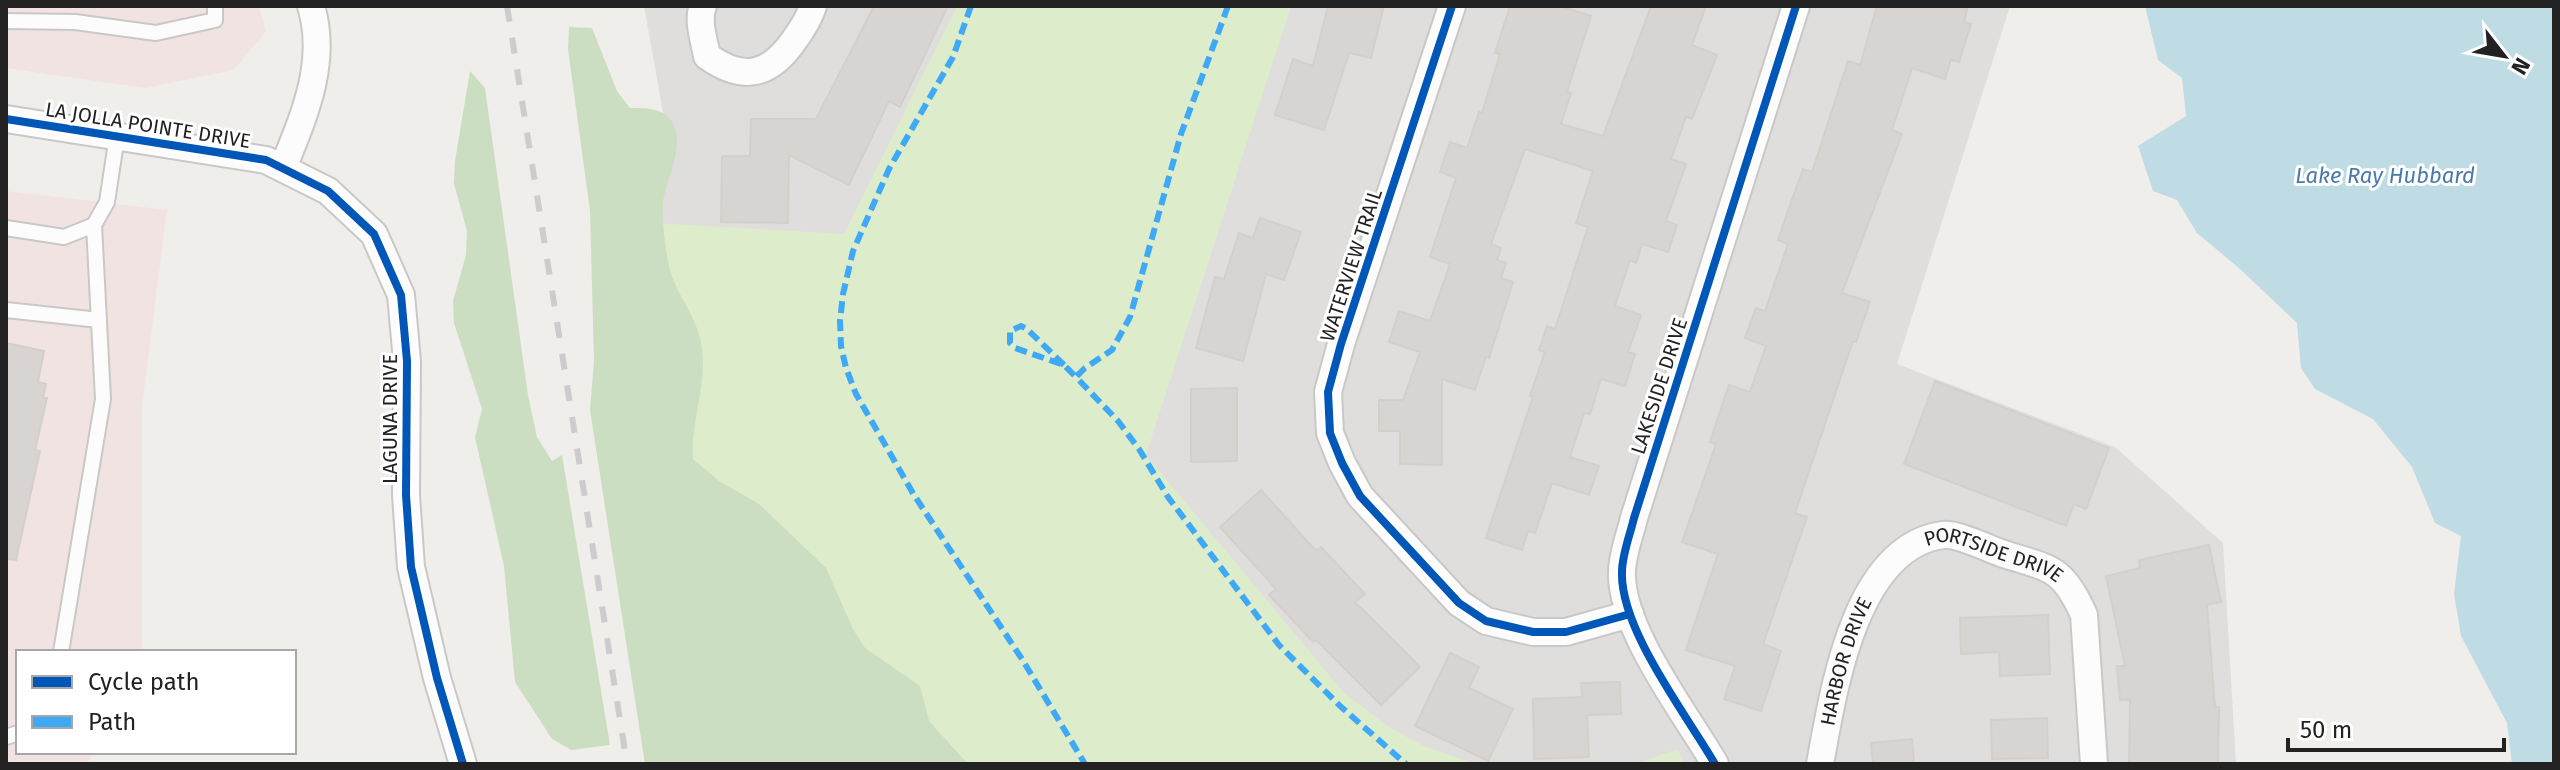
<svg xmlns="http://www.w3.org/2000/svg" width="2560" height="770" viewBox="0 0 2560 770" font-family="'Fira Sans',sans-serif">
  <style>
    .residential { fill: #dfdedc }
    .commercial { fill: #f1e3e1 }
    .grass { fill: #ddeccb }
    .forest { fill: #cbdec1 }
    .water { fill: #bfdbe3 }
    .building { fill: #d7d4d2; stroke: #d3d0cc; stroke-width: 2 }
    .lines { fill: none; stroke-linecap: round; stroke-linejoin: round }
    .lane-casing { stroke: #c9c8c7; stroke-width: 18 }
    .street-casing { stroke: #c9c8c7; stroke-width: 30 }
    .lane { stroke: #fdfcfc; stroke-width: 14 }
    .street { stroke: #fdfcfc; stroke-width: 26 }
    .rail { stroke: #ccc; stroke-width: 6; stroke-dasharray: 16 16; stroke-linecap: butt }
    .quiet { stroke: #3fa9f5; stroke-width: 6; stroke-dasharray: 12 6; stroke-linecap: butt }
    .cycleway-casing { stroke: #fff; stroke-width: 13 }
    .cycleway { stroke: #0057b8; stroke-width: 8 }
    .labels { text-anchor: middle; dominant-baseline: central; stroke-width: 6; stroke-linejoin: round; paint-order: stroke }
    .street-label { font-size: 20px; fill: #222; stroke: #fff }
    .water-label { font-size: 22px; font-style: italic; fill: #4a7aab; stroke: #fff }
  </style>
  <rect width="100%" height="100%" fill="#f0eeeb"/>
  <path class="residential" d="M 644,6 L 2010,6 L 1897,364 L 2115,447 L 2223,543 L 2236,764 L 697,764 L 647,417 L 663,112 Z"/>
  <path class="commercial" d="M 6,6 L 259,6 L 266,31 L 234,70 L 145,88 L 6,68 Z
    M 6,191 L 167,210 L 142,406 L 142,652 L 18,652 L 18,752 L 94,752 L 87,764 L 6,764 Z"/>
  <path class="grass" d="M 957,6 L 1291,6 L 1146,455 L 1345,694 L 1392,729 L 1424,746 L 1475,764 L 696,764 L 654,223 L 844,234 Z
    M 1678,749 L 1684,764 L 1635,764 Z"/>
  <path class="forest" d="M 569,27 L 592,28 L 617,91 L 630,108 C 645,108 659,107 670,119 C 688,140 666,179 663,202 C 661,217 666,255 670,270 C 678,298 699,319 702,349 C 707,387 690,422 693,459 L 719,481 L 759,504 L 826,568 L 853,629 L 865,648 L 920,686 L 929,721 L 968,764 L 645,764 L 590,410 L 594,361 L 590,211 L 568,49 Z
    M 470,71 L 485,88 L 528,395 L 537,437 L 552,461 L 562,455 L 610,745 L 571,750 L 552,739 L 515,682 L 504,566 L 475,437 L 482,409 L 454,323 L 453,301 L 466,255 L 467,231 L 454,184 L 455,161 Z"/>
  <path class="water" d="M 2145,6 L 2554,6 L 2554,764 L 2512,764 L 2507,723 L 2461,636 L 2454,594 L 2461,536 L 2435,523 L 2412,467 L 2373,419 L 2315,389 L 2301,368 L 2297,323 L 2240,269 L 2197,233 L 2177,200 L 2153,191 L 2138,146 L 2186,116 L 2182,78 L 2158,60 Z"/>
  <path class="building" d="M 874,6 L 948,6 L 900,107 L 889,101 L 849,185 L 789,155 L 788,223 L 721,222 L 722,156 L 750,156 L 751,119 L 816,119 Z
    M 1328,6 L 1384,6 L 1371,58 L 1349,53 L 1324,130 L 1275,115 L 1293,59 L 1313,66 Z
    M 1510,6 L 1560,6 L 1591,16 L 1567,92 L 1571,93 L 1561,124 L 1603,136 L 1651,6 L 1706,6 L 1692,45 L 1717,55 L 1692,119 L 1686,117 L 1671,159 L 1686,164 L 1666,221 L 1677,225 L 1668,252 L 1642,244 L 1636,263 L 1630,260 L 1615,306 L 1641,315 L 1628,352 L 1635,354 L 1625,386 L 1601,379 L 1590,414 L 1584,413 L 1570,457 L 1599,466 L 1589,495 L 1552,483 L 1535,533 L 1528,531 L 1522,550 L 1486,538 L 1533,397 L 1530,396 L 1545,352 L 1539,350 L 1547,326 L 1555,329 L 1588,227 L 1576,223 L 1593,171 L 1525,149 L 1491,244 L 1501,248 L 1497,260 L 1506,263 L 1501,278 L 1513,282 L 1489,358 L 1486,357 L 1475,390 L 1442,379 L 1442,465 L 1400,464 L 1400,431 L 1379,431 L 1379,400 L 1403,400 L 1420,352 L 1389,342 L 1399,311 L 1430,321 L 1450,264 L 1430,257 L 1456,178 L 1440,172 L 1450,142 L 1467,148 L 1479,112 L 1482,113 L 1500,54 L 1495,53 Z
    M 1877,6 L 1968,6 L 1964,22 L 1971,24 L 1959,62 L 1951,60 L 1945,79 L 1912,68 L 1892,130 L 1902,134 L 1842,293 L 1870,302 L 1856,342 L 1853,341 L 1795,513 L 1807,517 L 1763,644 L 1781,651 L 1761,711 L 1724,699 L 1735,666 L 1686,650 L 1718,554 L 1682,542 L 1716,444 L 1710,442 L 1729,385 L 1750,392 L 1766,346 L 1745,338 L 1756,308 L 1765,311 L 1788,244 L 1778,240 L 1790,205 L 1803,169 L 1812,172 L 1848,61 L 1860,65 Z
    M 1260,218 L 1301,232 L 1284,280 L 1266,274 L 1243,361 L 1196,348 L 1215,277 L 1224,279 L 1239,233 L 1253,238 Z
    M 6,343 L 44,351 L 38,382 L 46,384 L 43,398 L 47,398 L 35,450 L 40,451 L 16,560 L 6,559 Z
    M 1935,381 L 2109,448 L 2086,509 L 2074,504 L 2066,526 L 1904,464 Z
    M 1237,388 L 1237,461 L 1191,462 L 1191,389 Z
    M 1261,490 L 1316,551 L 1321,547 L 1365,594 L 1355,602 L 1420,667 L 1381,705 L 1316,640 L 1313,642 L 1269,595 L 1276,589 L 1220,527 Z
    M 2209,545 L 2221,602 L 2207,605 L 2215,707 L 2219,707 L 2218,764 L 2129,764 L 2130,700 L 2120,700 L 2117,666 L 2125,666 L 2106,576 L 2140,568 L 2139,560 Z
    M 2048,615 L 2050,674 L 2000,676 L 1999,652 L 1961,654 L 1960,618 Z
    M 1450,653 L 1479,667 L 1469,688 L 1513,709 L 1488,761 L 1415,726 Z
    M 1620,682 L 1621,714 L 1587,715 L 1589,757 L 1534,759 L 1533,699 L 1582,697 L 1581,683 Z
    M 2047,718 L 2048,758 L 1992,759 L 1991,720 Z
    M 1912,739 L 1914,764 L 1873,764 L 1871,743 Z"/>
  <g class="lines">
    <defs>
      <path id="lane" d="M 6,21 L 75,22 L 156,33 L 215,20 L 215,6
        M 6,228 L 64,237 L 94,225 L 107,202 L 117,136
        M 6,310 L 99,320
        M 61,652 L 103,399 L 94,225
        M 6,737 L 18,733"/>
      <g id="street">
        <path d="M 703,6 C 697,20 704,40 707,56 C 743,82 770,76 795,39 C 803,28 809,19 813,6"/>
        <path d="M 1452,6 L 1341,344 L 1328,392 L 1330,433 L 1342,463 L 1360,496 L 1459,603 L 1486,621 L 1533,632 L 1566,632 L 1630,614"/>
        <path d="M 6,119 L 266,160 L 328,191 L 374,234 L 401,295 L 407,361 L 406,495 L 411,567 L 437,678 L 463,764"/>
        <path d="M 283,168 C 304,116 328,62 311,6"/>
        <path d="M 1715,764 C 1686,714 1620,629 1622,572 C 1622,555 1630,535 1634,518 L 1796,6"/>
        <path id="s1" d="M 1820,764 C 1833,693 1854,547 1943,535 C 1956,533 1987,548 2001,553 C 2049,569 2062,565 2084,615 L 2094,764"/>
      </g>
    </defs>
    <use href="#lane" class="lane-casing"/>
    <use href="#street" class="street-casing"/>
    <use href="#lane" class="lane"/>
    <use href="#street" class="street"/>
    <path class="rail" d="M 507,6 L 627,764"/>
    <path class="quiet" d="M 971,6 L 953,57 L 889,169 L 853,251 L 843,294 L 840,321 L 841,346 L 846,368 L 856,394 L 914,495 L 1022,659 L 1085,764
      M 1228,6 L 1181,134 L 1130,317 L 1112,350 L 1085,368 L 1076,377 L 1118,421 L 1139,449 L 1168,497 L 1279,645 L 1340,706 L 1406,764
      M 1064,365 L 1027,329 L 1021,326 L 1010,331 L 1010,343 L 1015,348 L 1064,365 L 1076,377"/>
    <defs>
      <path id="cycleway" d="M 1452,6 L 1341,344 L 1328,392 L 1330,433 L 1342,463 L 1360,496 L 1459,603 L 1486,621 L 1533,632 L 1566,632 L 1630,614
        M 6,119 L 266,160 L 328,191 L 374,234 L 401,295 L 407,361 L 406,495 L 411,567 L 437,678 L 463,764
        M 1715,764 C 1686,714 1620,629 1622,572 C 1622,555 1630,535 1634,518 L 1796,6"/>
    </defs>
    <use href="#cycleway" class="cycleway-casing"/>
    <use href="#cycleway" class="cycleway"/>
  </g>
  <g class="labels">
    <g class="street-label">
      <text transform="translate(148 125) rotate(9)">LA JOLLA POINTE DRIVE</text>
      <text transform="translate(1351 265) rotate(-72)">WATERVIEW TRAIL</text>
      <text transform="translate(1659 386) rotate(-72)">LAKESIDE DRIVE</text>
      <text transform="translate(390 419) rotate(-90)">LAGUNA DRIVE</text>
      <text stroke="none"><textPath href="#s1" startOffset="330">PORTSIDE DRIVE</textPath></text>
      <text stroke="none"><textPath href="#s1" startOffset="106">HARBOR DRIVE</textPath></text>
    </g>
    <g class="water-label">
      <text x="2385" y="175">Lake Ray Hubbard</text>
    </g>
  </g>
  <rect width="2560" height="770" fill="none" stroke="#222222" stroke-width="16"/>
  <rect x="16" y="650" width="280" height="104" fill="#ffffff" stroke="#a7a7a7" stroke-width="2"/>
  <rect x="32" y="676" width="40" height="12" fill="#0057b8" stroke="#a7a7a7" stroke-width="2"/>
  <text x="88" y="690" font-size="24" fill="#222222">Cycle path</text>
  <rect x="32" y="716" width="40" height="12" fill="#3fa9f5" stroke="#a7a7a7" stroke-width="2"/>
  <text x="88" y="730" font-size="24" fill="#222222">Path</text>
  <g transform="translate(2504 56) rotate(121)" stroke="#ffffff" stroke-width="6" paint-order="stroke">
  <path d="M0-6L14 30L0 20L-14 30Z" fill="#222222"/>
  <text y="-12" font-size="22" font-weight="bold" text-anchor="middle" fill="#222222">N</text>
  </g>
  <path d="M2288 738v12h216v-12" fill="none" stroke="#222222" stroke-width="4"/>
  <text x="2300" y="738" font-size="24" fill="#222222" stroke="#ffffff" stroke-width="6" paint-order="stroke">50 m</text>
</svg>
